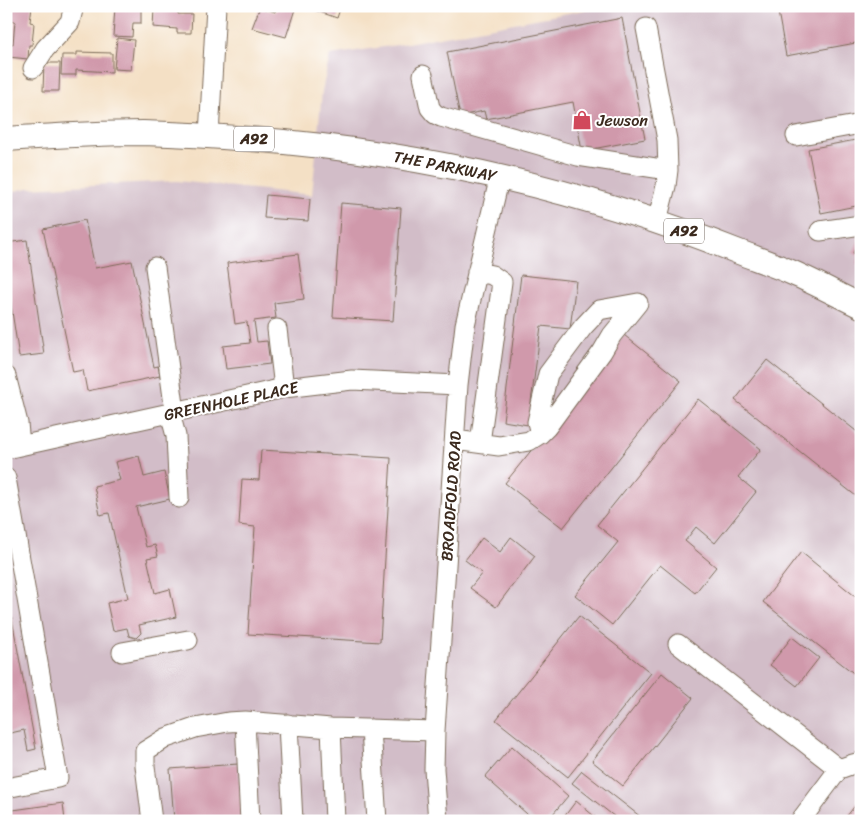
<svg xmlns="http://www.w3.org/2000/svg" width="867" height="827" viewBox="0 0 867 827" font-family="Sriracha,sans-serif">
  <style>
    .industrial { fill: #d2bdc8 }
    .building { fill: #d099ab }
    .lines { fill: none; stroke-linecap: round; stroke-linejoin: round }
    .minor-casing { stroke: #7c6a58; stroke-width: 21 }
    .major-casing { stroke: #7c6a58; stroke-width: 26 }
    .minor { stroke: #fff; stroke-width: 19 }
    .major { stroke: #fff; stroke-width: 24 }
    .labels { text-anchor: middle; dominant-baseline: central; stroke-width: 4; stroke-linejoin: round; paint-order: stroke }
    .shield { fill: #fff; stroke: #766a62; stroke-width: 1 }
    .shield-label { font-size: 15px; font-weight: bold; fill: #3b2a1e }
    .poi-label { font-size: 16px; fill: #3b2a1e; stroke: #fff; text-anchor: start }
    .street-label { font-size: 16px; fill: #3b2a1e; stroke: #fff }
  </style>
  <rect width="100%" height="100%" fill="#fff"/>
  <filter id="ink" filterUnits="userSpaceOnUse"><feTurbulence type="fractalNoise" baseFrequency=".02" numOctaves="2"/><feDisplacementMap in="SourceGraphic" scale="10" xChannelSelector="R" yChannelSelector="G"/><feConvolveMatrix kernelMatrix="1 2 1 2 8 2 1 2 1" color-interpolation-filters="sRGB"/></filter>
  <filter id="wash" filterUnits="userSpaceOnUse"><feTurbulence type="fractalNoise" baseFrequency=".0096" numOctaves="4" result="noise"/><feDisplacementMap in="SourceGraphic" scale="20" xChannelSelector="R" yChannelSelector="G"/><feGaussianBlur stdDeviation="1.12" result="paint"/><feColorMatrix in="noise" values="0 0 0 0 0 0 0 0 0 0 0 0 0 0 0 0 0 1.4 0 .05"/><feComposite in="paint" operator="in"/></filter>
  <g filter="url(#wash)">
    <rect width="100%" height="100%" fill="#f4e0c5"/>
    <path class="industrial" d="M 605,6 L 861,6 L 861,821 L 6,821 L 6,193 L 28,188 L 177,181 L 312,195 L 322,91 L 330,55 L 397,45 Z"/>
    <g id="blocks">
      <path class="building" d="M 12,6 L 32,6 L 30,22 L 34,23 L 32,45 L 29,45 L 28,59 L 8,57 L 9,43 L 13,44 L 15,21 L 10,21 Z
        M 277,6 L 296,6 L 286,37 L 252,28 L 260,7 L 275,12 Z
        M 303,6 L 341,6 L 337,18 Z
        M 777,6 L 861,6 L 861,42 L 786,56 Z
        M 115,7 L 141,8 L 141,23 L 133,23 L 132,37 L 113,36 Z
        M 154,9 L 178,10 L 178,14 L 192,14 L 191,33 L 177,33 L 177,29 L 153,27 Z
        M 622,18 L 645,139 L 582,151 L 573,102 L 486,119 L 484,111 L 460,116 L 447,52 Z
        M 117,38 L 134,40 L 131,70 L 114,69 Z
        M 77,52 L 112,53 L 112,72 L 76,70 L 76,75 L 61,75 L 62,55 L 77,55 Z
        M 44,63 L 60,63 L 59,91 L 43,91 Z
        M 861,139 L 861,205 L 821,213 L 808,149 Z
        M 266,195 L 310,199 L 308,221 L 264,218 Z
        M 341,203 L 401,208 L 393,321 L 333,317 Z
        M 85,220 L 95,268 L 132,261 L 154,367 L 158,366 L 160,376 L 87,391 L 83,370 L 73,372 L 43,229 Z
        M 861,235 L 861,265 L 856,263 L 859,256 L 853,253 Z
        M 27,240 L 44,354 L 19,357 L 6,272 L 6,243 Z
        M 298,254 L 304,299 L 274,303 L 276,318 L 254,321 L 257,342 L 267,341 L 270,364 L 226,369 L 223,346 L 250,343 L 247,322 L 235,324 L 227,263 Z
        M 521,275 L 576,281 L 570,329 L 541,326 L 528,425 L 503,421 Z
        M 624,335 L 681,381 L 563,528 L 505,483 Z
        M 767,360 L 861,435 L 861,500 L 735,400 Z
        M 698,399 L 761,449 L 738,477 L 756,492 L 715,543 L 696,527 L 685,541 L 716,567 L 695,593 L 660,565 L 612,625 L 575,595 L 618,542 L 597,525 Z
        M 261,450 L 391,458 L 380,642 L 248,634 L 255,527 L 239,525 L 242,479 L 259,480 Z
        M 139,456 L 144,477 L 164,472 L 170,499 L 136,507 L 146,547 L 155,545 L 158,556 L 147,558 L 155,593 L 170,589 L 176,617 L 139,625 L 141,633 L 136,638 L 129,636 L 127,628 L 113,631 L 107,603 L 128,598 L 109,513 L 100,515 L 94,486 L 120,480 L 115,462 Z
        M 511,537 L 535,556 L 496,607 L 470,588 L 482,573 L 465,560 L 482,538 L 500,552 Z
        M 801,552 L 861,601 L 861,679 L 763,602 Z
        M 7,592 L 36,749 L 28,751 L 24,730 L 6,734 L 6,593 Z
        M 579,616 L 651,673 L 568,777 L 496,720 Z
        M 792,637 L 819,658 L 797,686 L 770,665 Z
        M 662,673 L 693,698 L 623,786 L 592,761 Z
        M 512,746 L 568,796 L 547,821 L 535,821 L 485,777 Z
        M 238,764 L 243,821 L 174,821 L 170,769 Z
        M 582,771 L 646,821 L 620,821 L 572,783 Z
        M 861,798 L 861,821 L 843,821 Z
        M 576,801 L 600,821 L 561,821 Z
        M 63,803 L 65,821 L 6,821 L 6,811 Z"/>
    </g>
  </g>
  <g filter="url(#ink)">
    <use href="#blocks" fill-opacity="0" stroke="#7c6a58" stroke-width="1"/>
    <g class="lines">
      <defs>
        <path id="minor" d="M 646,28 L 667,140 L 668,170 L 666,186 L 657,221
          M 33,68 L 45,49 L 70,22 L 74,6
          M 423,75 L 430,108 L 435,114 L 441,117 L 578,156 L 668,170
          M 209,136 L 216,6
          M 796,136 L 861,124
          M 820,231 L 861,225
          M 155,267 L 175,412
          M 477,272 L 492,275 L 502,282 L 480,443
          M 277,329 L 284,388
          M 6,376 L 18,423 L 20,445
          M 170,413 L 176,436 L 179,498
          M 455,440 L 499,446 L 529,441 L 540,434 L 547,427 L 602,352 L 612,335 L 638,303 L 599,310 L 583,327 L 548,374 L 537,422 L 540,434
          M 6,449 L 284,388 L 352,380 L 458,385
          M 6,478 L 58,778 L 6,788
          M 678,644 L 839,769
          M 122,652 L 188,640
          M 245,721 L 250,821
          M 288,724 L 293,821
          M 331,728 L 335,821
          M 371,729 L 377,821
          M 152,821 L 145,766 L 145,751 L 166,738 L 195,728 L 228,722 L 245,721 L 331,728 L 435,731
          M 438,821 L 434,769 L 435,731 L 458,385 L 465,325 L 500,176
          M 800,821 L 839,769 L 853,764 L 861,762"/>
        <path id="major" d="M 6,139 C 52,136 98,133 143,133 C 179,134 214,136 250,139 C 418,152 582,189 739,252 C 757,259 775,265 793,273 C 816,283 838,295 861,306"/>
      </defs>
      <use href="#minor" class="minor-casing"/>
      <use href="#major" class="major-casing"/>
      <use href="#minor" class="minor"/>
      <use href="#major" class="major"/>
    </g>
  </g>
  <defs>
    <symbol id="shop-bare" viewBox="-9 -9 18 18"><path d="M-5-2.5h2.3a2.7 3.5 0 0 1 5.4 0H5L5.5 6h-11ZM-1.5-2.5h3a1.5 2.3 0 0 0-3 0Z" fill="#d1495b" stroke="#fff" stroke-width="2.5" paint-order="stroke"/></symbol>
  </defs>
  <g fill-rule="evenodd">
    <use href="#shop-bare" x="568" y="106" width="28" height="28"/>
  </g>
  <g class="labels">
    <g class="shield">
      <rect x="234" y="126.5" width="40" height="25" rx="4"/>
      <rect x="664" y="218.5" width="40" height="25" rx="4"/>
    </g>
    <g class="shield-label">
      <text x="254" y="139">A92</text>
      <text x="684" y="231">A92</text>
    </g>
    <g class="poi-label">
      <text x="597" y="120">Jewson</text>
    </g>
    <g class="street-label">
      <text transform="translate(445 166) rotate(11)">THE PARKWAY</text>
      <text transform="translate(231 401) rotate(-12)">GREENHOLE PLACE</text>
      <text transform="translate(451 496) rotate(-86)">BROADFOLD ROAD</text>
    </g>
  </g>
  <rect width="867" height="827" fill="none" stroke="#fff" stroke-width="25"/>
</svg>
